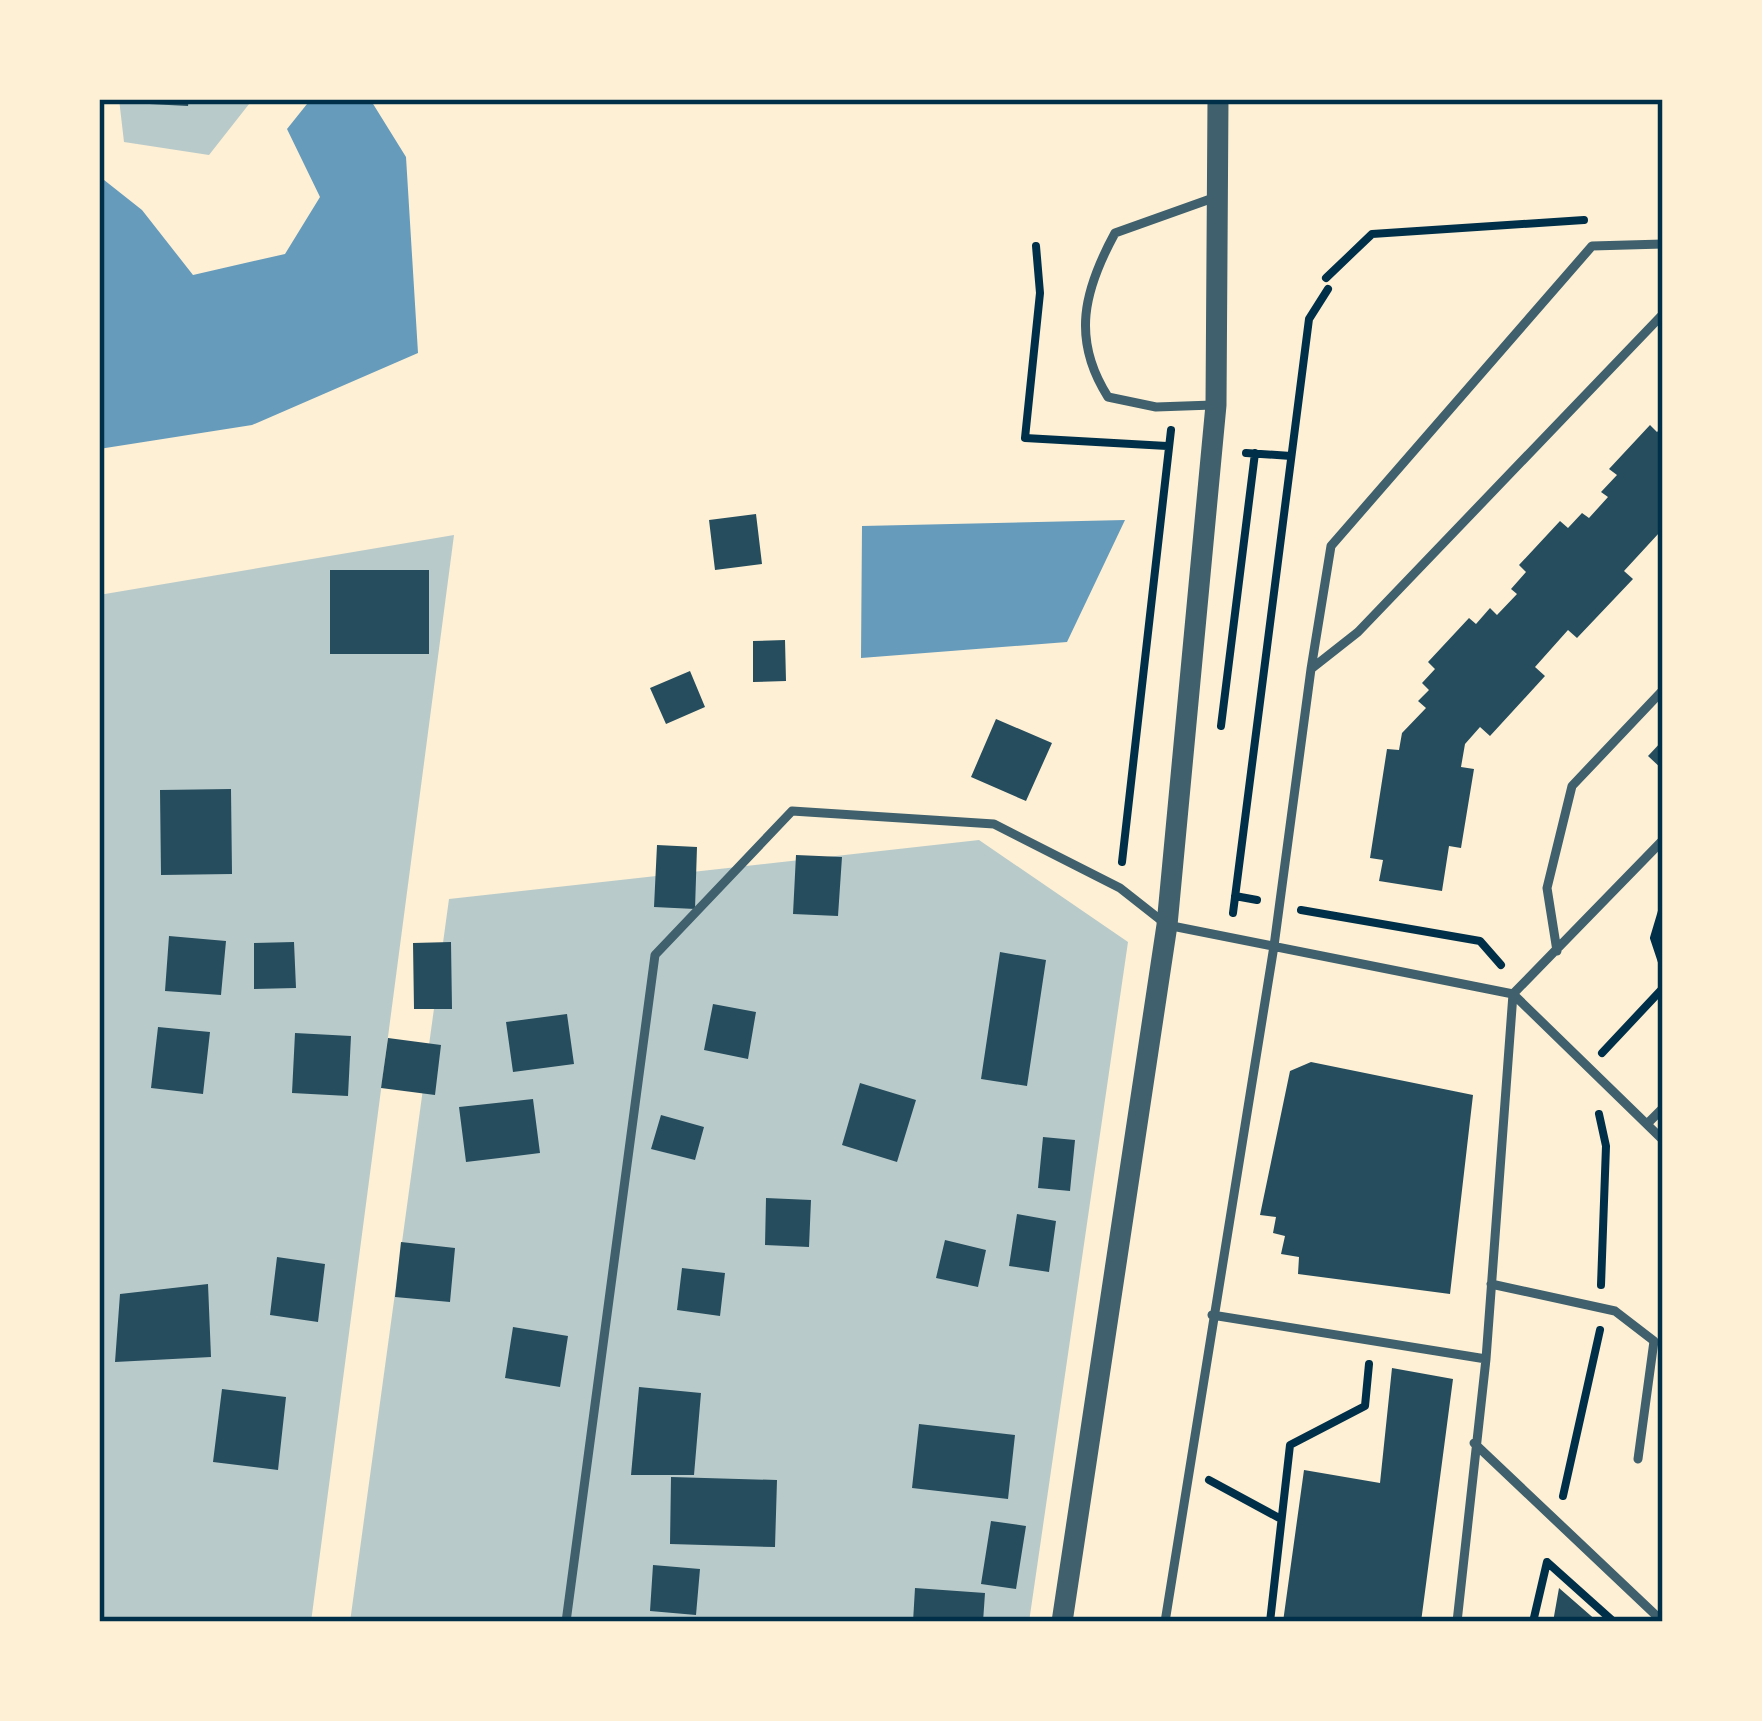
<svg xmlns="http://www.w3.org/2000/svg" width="1762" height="1721" viewBox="0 0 1762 1721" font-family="'Work Sans',sans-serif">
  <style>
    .green { fill: #b9caca }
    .water { fill: #669bbc }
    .building { fill: #264d5e }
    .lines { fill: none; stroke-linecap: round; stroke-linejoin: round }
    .path { stroke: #003049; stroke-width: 8 }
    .service { stroke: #3f606c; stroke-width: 9 }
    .tertiary { stroke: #3f606c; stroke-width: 21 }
    .neatline { fill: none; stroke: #003049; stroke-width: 4.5 }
  </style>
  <rect width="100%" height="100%" fill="#fdf0d5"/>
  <path class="green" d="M 119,99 L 253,99 L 209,155 L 124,142 Z
    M 454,535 L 311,1622 L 99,1622 L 99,595 Z
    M 979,840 L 1128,942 L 1029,1622 L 350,1622 L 449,899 Z"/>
  <path class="water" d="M 311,99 L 370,99 L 406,157 L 418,353 L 252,425 L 99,449 L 99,176 L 142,210 L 193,275 L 285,254 L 320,197 L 287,129 Z
    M 1125,520 L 1067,642 L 861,658 L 862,526 Z"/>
  <path class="building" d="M 130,99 L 189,99 L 188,106 L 130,103 Z
    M 1650,425 L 1657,432 L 1663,426 L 1663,538 L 1659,533 L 1624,571 L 1633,579 L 1577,638 L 1568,630 L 1535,667 L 1545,676 L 1490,736 L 1480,727 L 1465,744 L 1461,767 L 1474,769 L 1461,848 L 1449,846 L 1442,891 L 1379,881 L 1383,860 L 1370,858 L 1387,749 L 1399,750 L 1402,733 L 1426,708 L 1418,701 L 1429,690 L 1422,683 L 1435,669 L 1428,662 L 1469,618 L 1476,624 L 1490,608 L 1497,615 L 1517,594 L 1511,589 L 1526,572 L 1519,565 L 1560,521 L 1568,528 L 1582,513 L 1589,518 L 1608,497 L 1601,492 L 1617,475 L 1609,469 Z
    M 756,514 L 762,564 L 715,570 L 709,520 Z
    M 330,570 L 429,570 L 429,654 L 330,654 Z
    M 785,640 L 786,681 L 753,682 L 753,641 Z
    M 690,671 L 705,707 L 666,724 L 650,688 Z
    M 996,719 L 1052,743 L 1026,801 L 971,777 Z
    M 1663,740 L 1663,770 L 1648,756 Z
    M 231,789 L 232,874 L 161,875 L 160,790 Z
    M 657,845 L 697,847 L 695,909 L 654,907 Z
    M 796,855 L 842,857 L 838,916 L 793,914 Z
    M 169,936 L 226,941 L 221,995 L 165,991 Z
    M 294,942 L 296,988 L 254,989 L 254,943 Z
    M 451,942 L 452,1009 L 414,1009 L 413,943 Z
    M 1000,952 L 1046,960 L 1027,1086 L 981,1079 Z
    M 713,1004 L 756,1012 L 748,1059 L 704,1050 Z
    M 567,1014 L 574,1064 L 513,1072 L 506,1022 Z
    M 158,1027 L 210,1032 L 203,1094 L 151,1088 Z
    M 295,1033 L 351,1036 L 348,1096 L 292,1093 Z
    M 388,1038 L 441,1045 L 435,1095 L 381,1088 Z
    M 1311,1062 L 1473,1095 L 1450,1294 L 1298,1274 L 1299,1257 L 1281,1254 L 1285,1236 L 1273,1233 L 1276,1217 L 1260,1215 L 1290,1071 Z
    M 860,1083 L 916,1100 L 897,1162 L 842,1145 Z
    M 533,1099 L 540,1153 L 466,1162 L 459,1107 Z
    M 661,1115 L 704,1127 L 695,1160 L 651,1149 Z
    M 1043,1137 L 1075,1140 L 1070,1191 L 1038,1188 Z
    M 766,1198 L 811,1200 L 809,1247 L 765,1245 Z
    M 1017,1214 L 1056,1221 L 1049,1272 L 1009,1266 Z
    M 945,1240 L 986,1250 L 978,1287 L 936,1278 Z
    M 401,1242 L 455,1248 L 450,1302 L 395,1297 Z
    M 277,1257 L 325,1264 L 318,1322 L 270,1315 Z
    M 682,1268 L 725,1273 L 720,1316 L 677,1310 Z
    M 208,1284 L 211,1357 L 115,1362 L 120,1294 Z
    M 513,1327 L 568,1336 L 560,1387 L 505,1378 Z
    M 1392,1368 L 1453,1379 L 1421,1622 L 1283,1622 L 1304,1470 L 1380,1483 Z
    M 639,1387 L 701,1393 L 694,1475 L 631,1475 Z
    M 222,1389 L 286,1397 L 278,1470 L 213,1462 Z
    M 919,1424 L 1015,1435 L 1008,1499 L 912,1488 Z
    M 671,1477 L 777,1480 L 775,1547 L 670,1544 Z
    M 991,1521 L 1026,1526 L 1016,1589 L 981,1584 Z
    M 653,1565 L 700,1569 L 696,1615 L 650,1611 Z
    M 915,1588 L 985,1593 L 983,1622 L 913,1622 Z
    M 1559,1588 L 1598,1622 L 1553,1622 Z"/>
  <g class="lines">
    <path class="path" d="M 1036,246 L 1040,293 L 1025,438 L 1167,446
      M 1326,278 L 1372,234 L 1584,220
      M 1246,453 L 1291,456
      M 1221,726 L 1255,453
      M 1122,862 L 1171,430
      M 1235,896 L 1257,900
      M 1663,908 L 1654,938 L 1663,965
      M 1301,910 L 1480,941 L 1501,965
      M 1233,913 L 1309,319 L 1328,289
      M 1602,1053 L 1663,988
      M 1599,1114 L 1606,1146 L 1601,1285
      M 1209,1480 L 1281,1519
      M 1563,1496 L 1600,1330
      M 1270,1622 L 1290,1445 L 1365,1406 L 1369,1364
      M 1533,1622 L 1547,1562 L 1614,1622"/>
    <path class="service" d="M 1213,405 L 1156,407 L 1108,397 C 1071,339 1084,290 1115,233 L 1216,197
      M 1311,669 L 1331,546 L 1592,246 L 1663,244
      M 1557,951 L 1547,888 L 1572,786 L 1663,690
      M 1513,994 L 1663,1140
      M 1647,1124 L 1663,1108
      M 1491,1284 L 1615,1311 L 1654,1341 L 1638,1459
      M 1212,1315 L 1486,1359
      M 1474,1443 L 1663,1622
      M 566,1622 L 655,955 L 792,811 L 994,824 L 1120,888 L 1167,925 L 1513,994 L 1663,840
      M 1165,1622 L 1274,946 L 1311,669 L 1358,632 L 1663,314
      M 1457,1622 L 1486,1359 L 1513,994"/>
    <path class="tertiary" d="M 1062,1622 L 1167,925 L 1216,405 L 1218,99"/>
  </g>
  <rect width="1762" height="1721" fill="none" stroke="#fdf0d5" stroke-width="204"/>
  <rect x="102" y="102" width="1558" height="1517" class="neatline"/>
</svg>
